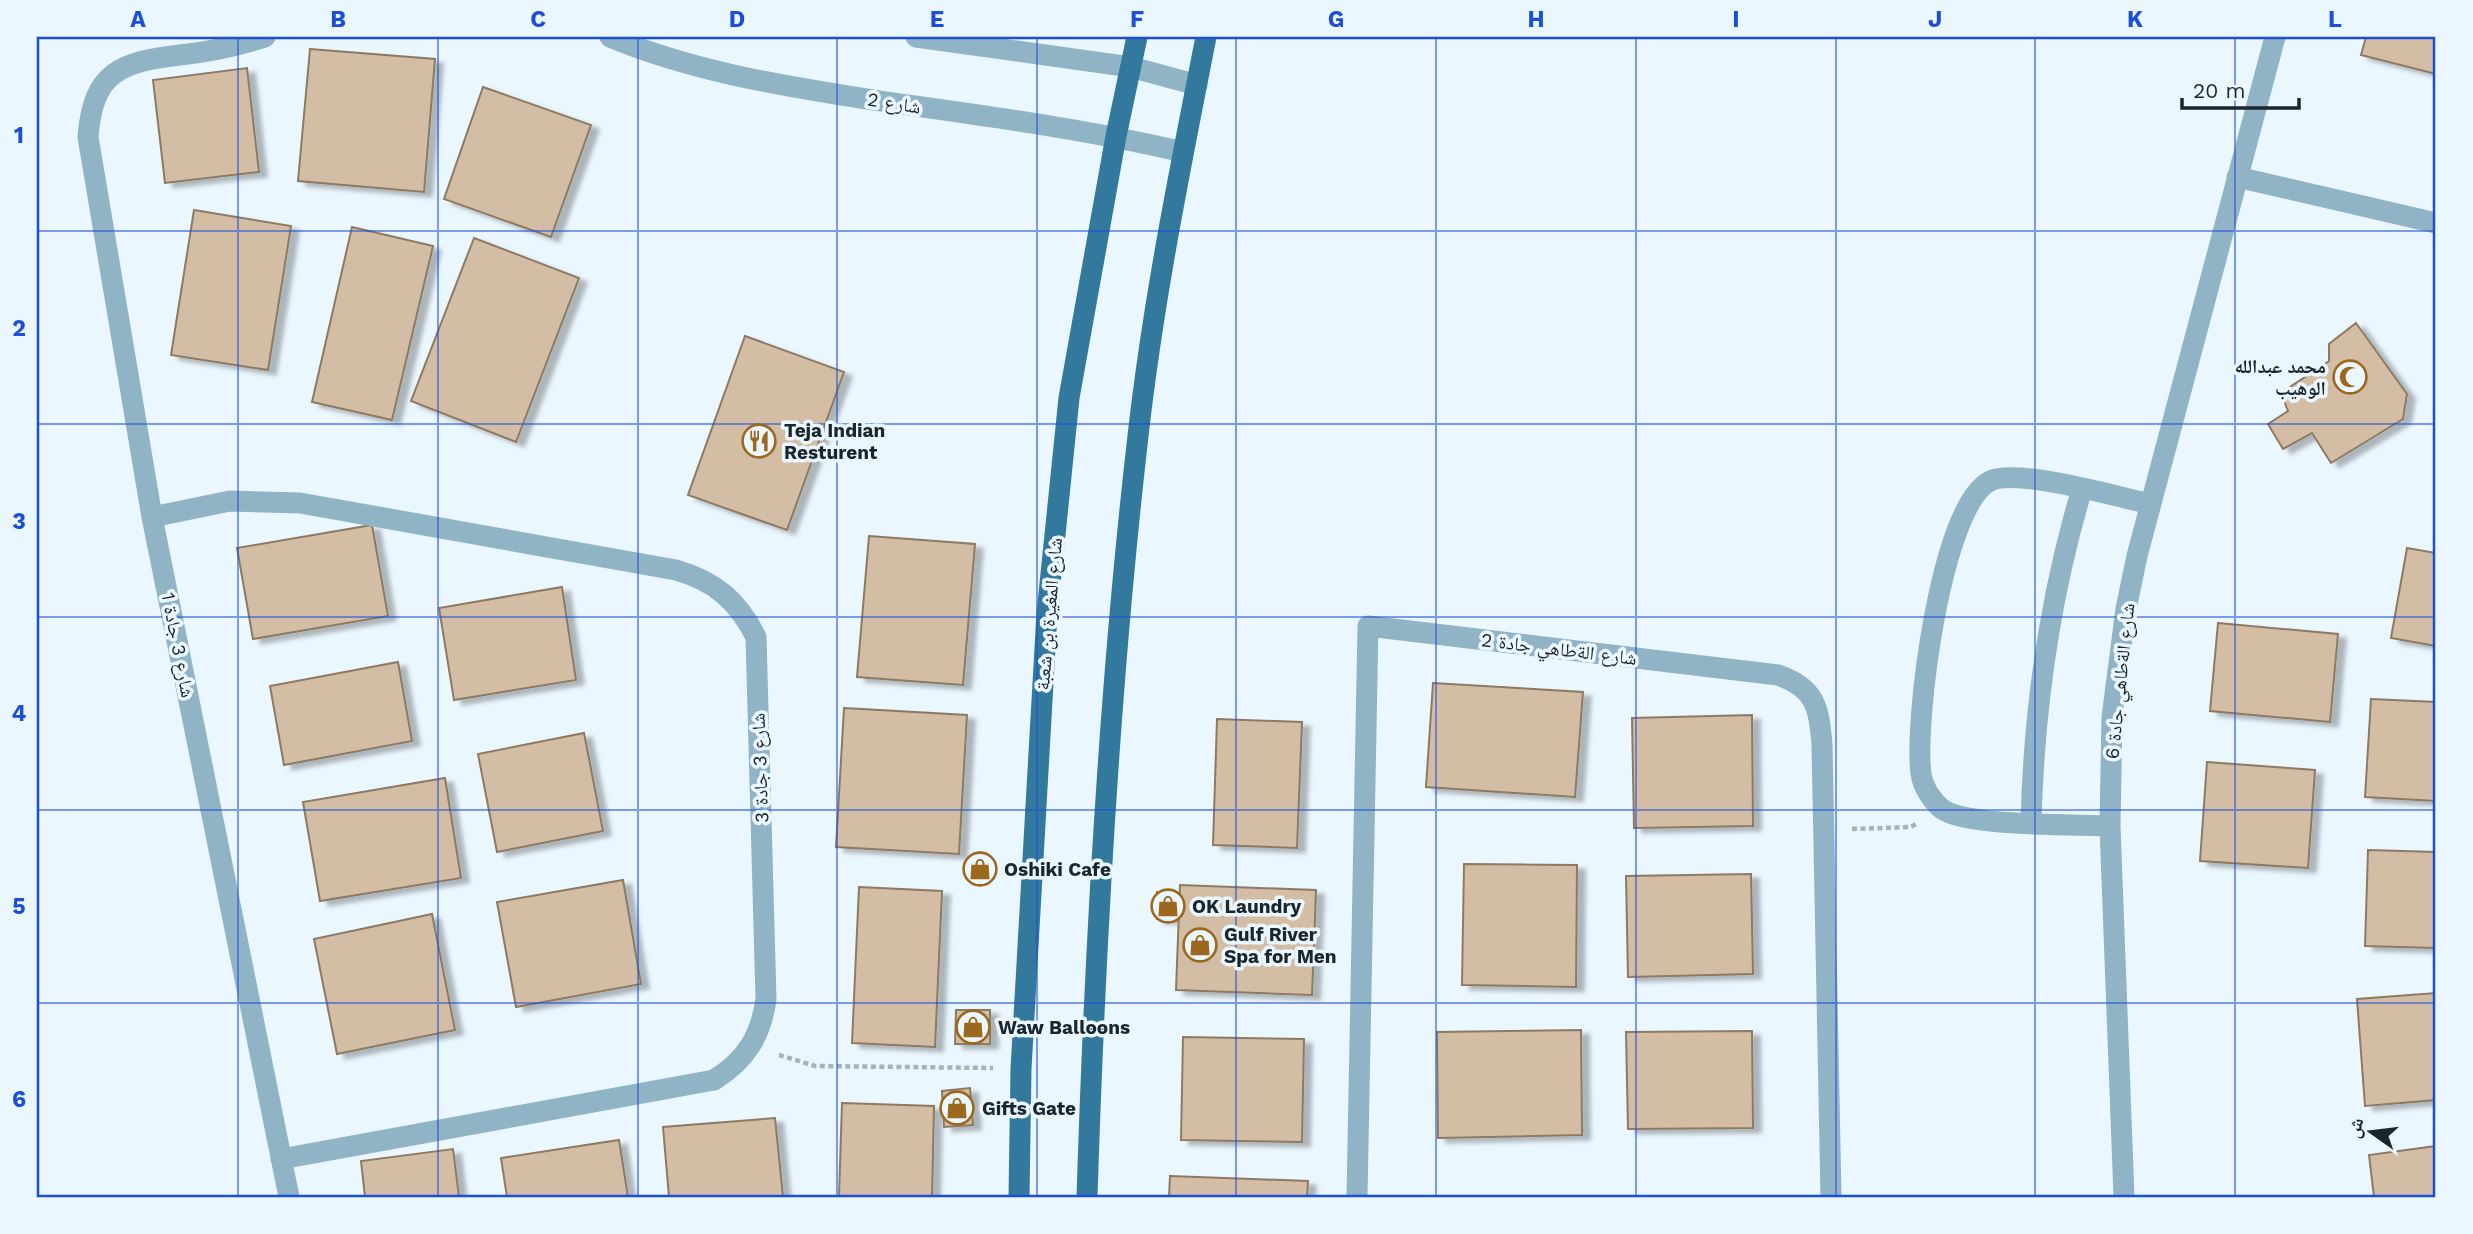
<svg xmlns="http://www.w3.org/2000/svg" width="2473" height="1234" viewBox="0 0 2473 1234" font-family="'Work Sans','Noto Naskh Arabic',sans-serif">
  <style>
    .building { fill: #d3bea5; stroke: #8d7a63; stroke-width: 2; filter: url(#shadow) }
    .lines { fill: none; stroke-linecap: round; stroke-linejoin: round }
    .path { stroke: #a6b2b9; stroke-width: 4.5; stroke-dasharray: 5 3.5; stroke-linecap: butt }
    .minor { stroke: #90b3c6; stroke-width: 21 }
    .major { stroke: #32799d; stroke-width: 21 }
    .grid { fill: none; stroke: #1d4ed8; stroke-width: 2; stroke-opacity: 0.55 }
    .labels { text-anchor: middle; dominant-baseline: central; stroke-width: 7; stroke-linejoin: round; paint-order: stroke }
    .street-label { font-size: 19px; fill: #1a262c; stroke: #ebf7fe }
    .poi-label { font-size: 19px; font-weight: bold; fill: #1a262c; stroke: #ebf7fe; text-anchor: start }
    .neatline { fill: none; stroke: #1d4ed8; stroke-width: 2.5 }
    .grid-label { font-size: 23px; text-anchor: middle; font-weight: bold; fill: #1d4ed8 }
  </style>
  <defs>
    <filter id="shadow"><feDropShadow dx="8" dy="4.5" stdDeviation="2" flood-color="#0004"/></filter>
  </defs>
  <rect width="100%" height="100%" fill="#ebf7fe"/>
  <path class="building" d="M 2366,37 L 2436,37 L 2436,74 L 2361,55 Z
    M 310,49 L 435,59 L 424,192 L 298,181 Z
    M 247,68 L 259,172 L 165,183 L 153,80 Z
    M 483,87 L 591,125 L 551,237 L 444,199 Z
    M 194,210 L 291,226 L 268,370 L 171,355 Z
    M 352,227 L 433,246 L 392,420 L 312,402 Z
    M 474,238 L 579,278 L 516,442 L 411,401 Z
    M 2356,323 L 2407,394 L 2403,419 L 2331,463 L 2312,433 L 2283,449 L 2268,424 L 2288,411 L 2281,393 L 2329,361 L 2329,344 Z
    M 745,336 L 844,372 L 787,530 L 688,495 Z
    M 372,525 L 388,616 L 253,639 L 237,548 Z
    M 869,536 L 975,544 L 963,685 L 857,677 Z
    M 2407,548 L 2436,553 L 2436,646 L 2391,638 Z
    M 562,587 L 576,680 L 454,700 L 439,608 Z
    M 2218,623 L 2338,634 L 2330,722 L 2210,711 Z
    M 398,662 L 412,741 L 284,765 L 270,686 Z
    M 1433,683 L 1583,692 L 1575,797 L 1426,787 Z
    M 2371,699 L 2436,702 L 2436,801 L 2365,797 Z
    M 844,708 L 967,715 L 959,854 L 836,847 Z
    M 1752,715 L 1753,826 L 1634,828 L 1632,718 Z
    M 1217,719 L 1302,722 L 1297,848 L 1213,845 Z
    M 584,733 L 603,831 L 497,852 L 478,754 Z
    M 2207,762 L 2315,770 L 2308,868 L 2200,861 Z
    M 445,778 L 461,878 L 320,901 L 303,802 Z
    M 2368,850 L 2436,852 L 2436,948 L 2365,946 Z
    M 1464,864 L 1577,865 L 1576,987 L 1462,985 Z
    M 1751,874 L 1753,974 L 1628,977 L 1626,876 Z
    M 623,880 L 641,984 L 516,1007 L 497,902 Z
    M 1180,885 L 1316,890 L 1312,995 L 1176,990 Z
    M 859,887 L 942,891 L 935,1047 L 852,1043 Z
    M 1157,892 L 1179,893 L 1178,919 L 1157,919 Z
    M 432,914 L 455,1030 L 337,1054 L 314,939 Z
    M 2436,993 L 2436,1100 L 2365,1106 L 2357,999 Z
    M 956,1010 L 990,1010 L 990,1044 L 955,1044 Z
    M 1581,1030 L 1582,1135 L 1438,1138 L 1437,1032 Z
    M 1752,1031 L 1753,1128 L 1628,1129 L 1626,1032 Z
    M 1183,1037 L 1304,1039 L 1302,1142 L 1181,1140 Z
    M 970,1088 L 973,1125 L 944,1127 L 942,1091 Z
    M 842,1103 L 934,1106 L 932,1197 L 839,1197 Z
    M 775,1118 L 783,1197 L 669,1197 L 663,1127 Z
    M 619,1140 L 628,1197 L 507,1197 L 501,1158 Z
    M 2436,1146 L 2436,1197 L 2374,1197 L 2369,1155 Z
    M 453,1149 L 459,1197 L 365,1197 L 361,1161 Z
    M 1170,1176 L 1308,1181 L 1307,1197 L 1169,1197 Z"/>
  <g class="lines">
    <path class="path" d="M 1852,829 L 1911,827 L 1916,824
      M 779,1055 L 815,1066 L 993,1068"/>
    <path class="minor" d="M 265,37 C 237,46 209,52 180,55 C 121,62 93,71 88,137 L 152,517 L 289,1197
      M 610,37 C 694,72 784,86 873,100 C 977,115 1081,128 1183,152
      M 916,37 L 1131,67 L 1197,85
      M 2237,177 L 2436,223
      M 152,517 L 230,501 L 300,503 L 676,570 C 715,581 738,601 756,637 L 766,999 C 761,1036 746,1060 714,1080 L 281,1159
      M 2031,822 C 2034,707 2049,599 2082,489
      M 2110,826 C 2075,824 1967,827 1942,809 C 1932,801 1923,787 1921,774 C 1914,720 1941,506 1990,481 C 2018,468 2117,497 2151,504
      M 1357,1197 L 1368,626 L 1778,675 C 1816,688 1819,708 1822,745 L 1831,1197
      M 2124,1197 L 2110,826 L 2112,717 L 2126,609 L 2137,556 L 2275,37"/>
    <path class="major" d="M 1019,1197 L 1021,1069 L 1047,613 L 1069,398 L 1116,136 L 1137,37
      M 1087,1197 C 1095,944 1109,688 1138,436 C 1153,302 1180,169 1206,37"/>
  </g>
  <path class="grid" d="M 238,37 L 238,1197M 438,37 L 438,1197M 638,37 L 638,1197M 837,37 L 837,1197M 1037,37 L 1037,1197M 1236,37 L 1236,1197M 1436,37 L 1436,1197M 1636,37 L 1636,1197M 1836,37 L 1836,1197M 2035,37 L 2035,1197M 2235,37 L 2235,1197M 37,231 L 2436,231M 37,424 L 2436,424M 37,617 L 2436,617M 37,810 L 2436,810M 37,1003 L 2436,1003"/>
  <defs>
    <symbol id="mosque-ring" viewBox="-11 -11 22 22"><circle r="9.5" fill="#ebf7fe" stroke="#9b681d" stroke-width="1.5"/><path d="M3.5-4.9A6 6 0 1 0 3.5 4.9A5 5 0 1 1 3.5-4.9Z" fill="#9b681d"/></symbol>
    <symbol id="restaurant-ring" viewBox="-11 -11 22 22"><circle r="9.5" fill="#ebf7fe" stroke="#9b681d" stroke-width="1.5"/><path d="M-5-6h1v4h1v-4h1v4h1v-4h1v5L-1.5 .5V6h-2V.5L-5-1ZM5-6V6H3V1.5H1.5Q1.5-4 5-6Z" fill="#9b681d"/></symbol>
    <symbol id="shop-ring" viewBox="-11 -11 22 22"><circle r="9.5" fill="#ebf7fe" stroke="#9b681d" stroke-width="1.5"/><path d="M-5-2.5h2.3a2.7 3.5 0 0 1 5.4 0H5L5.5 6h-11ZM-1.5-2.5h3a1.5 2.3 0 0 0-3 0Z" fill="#9b681d"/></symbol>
  </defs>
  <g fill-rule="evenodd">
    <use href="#mosque-ring" x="2331" y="358" width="38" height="38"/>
    <use href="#restaurant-ring" x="740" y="422" width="38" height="38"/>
    <use href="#shop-ring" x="961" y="850" width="38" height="38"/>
    <use href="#shop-ring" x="1149" y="887" width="38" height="38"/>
    <use href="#shop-ring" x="1181" y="926" width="38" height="38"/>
    <use href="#shop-ring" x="954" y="1008" width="38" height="38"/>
    <use href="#shop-ring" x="938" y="1089" width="38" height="38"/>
  </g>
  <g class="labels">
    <g class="street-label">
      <text transform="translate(894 103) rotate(9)">شارع 2</text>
      <text transform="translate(1049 614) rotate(-85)">شارع المغيرة بن شعبة</text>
      <text transform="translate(178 645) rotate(79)">شارع 3 جادة 1</text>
      <text transform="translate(1559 649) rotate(7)">شارع الةطاهي جادة 2</text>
      <text transform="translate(2120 681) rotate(-84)">شارع الةطاهي جادة 6</text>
      <text transform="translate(760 768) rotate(-92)">شارع 3 جادة 3</text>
    </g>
    <g class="poi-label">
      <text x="2326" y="366" text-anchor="end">محمد عبدالله<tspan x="2326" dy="22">الوهيب</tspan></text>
      <text x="784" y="430">Teja Indian<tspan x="784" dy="22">Resturent</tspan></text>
      <text x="1004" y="869">Oshiki Cafe</text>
      <text x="1192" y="906">OK Laundry</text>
      <text x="1224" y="934">Gulf River<tspan x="1224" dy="22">Spa for Men</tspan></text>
      <text x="998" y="1027">Waw Balloons</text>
      <text x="982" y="1108">Gifts Gate</text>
    </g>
  </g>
  <rect width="2473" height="1234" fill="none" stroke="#ebf7fe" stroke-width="77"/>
  <g transform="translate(2371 1132) rotate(284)" stroke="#ebf7fe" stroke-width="5" paint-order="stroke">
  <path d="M0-5L12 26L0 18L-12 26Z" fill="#1a262c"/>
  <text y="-10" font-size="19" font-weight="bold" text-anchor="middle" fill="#1a262c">ش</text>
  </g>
  <path d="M2182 98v10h117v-10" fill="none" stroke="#1a262c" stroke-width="3.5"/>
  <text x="2193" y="98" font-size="21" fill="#1a262c" stroke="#ebf7fe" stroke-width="5" paint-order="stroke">20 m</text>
  <rect x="38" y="38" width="2396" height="1158" class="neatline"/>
  <g class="grid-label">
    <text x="138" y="27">A</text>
    <text x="338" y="27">B</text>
    <text x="538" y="27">C</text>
    <text x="737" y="27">D</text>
    <text x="937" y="27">E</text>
    <text x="1137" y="27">F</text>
    <text x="1336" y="27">G</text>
    <text x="1536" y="27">H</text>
    <text x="1736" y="27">I</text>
    <text x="1935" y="27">J</text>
    <text x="2135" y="27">K</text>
    <text x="2335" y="27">L</text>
    <text x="19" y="143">1</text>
    <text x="19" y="336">2</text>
    <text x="19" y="529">3</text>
    <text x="19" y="721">4</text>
    <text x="19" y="914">5</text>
    <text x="19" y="1107">6</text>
  </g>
</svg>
